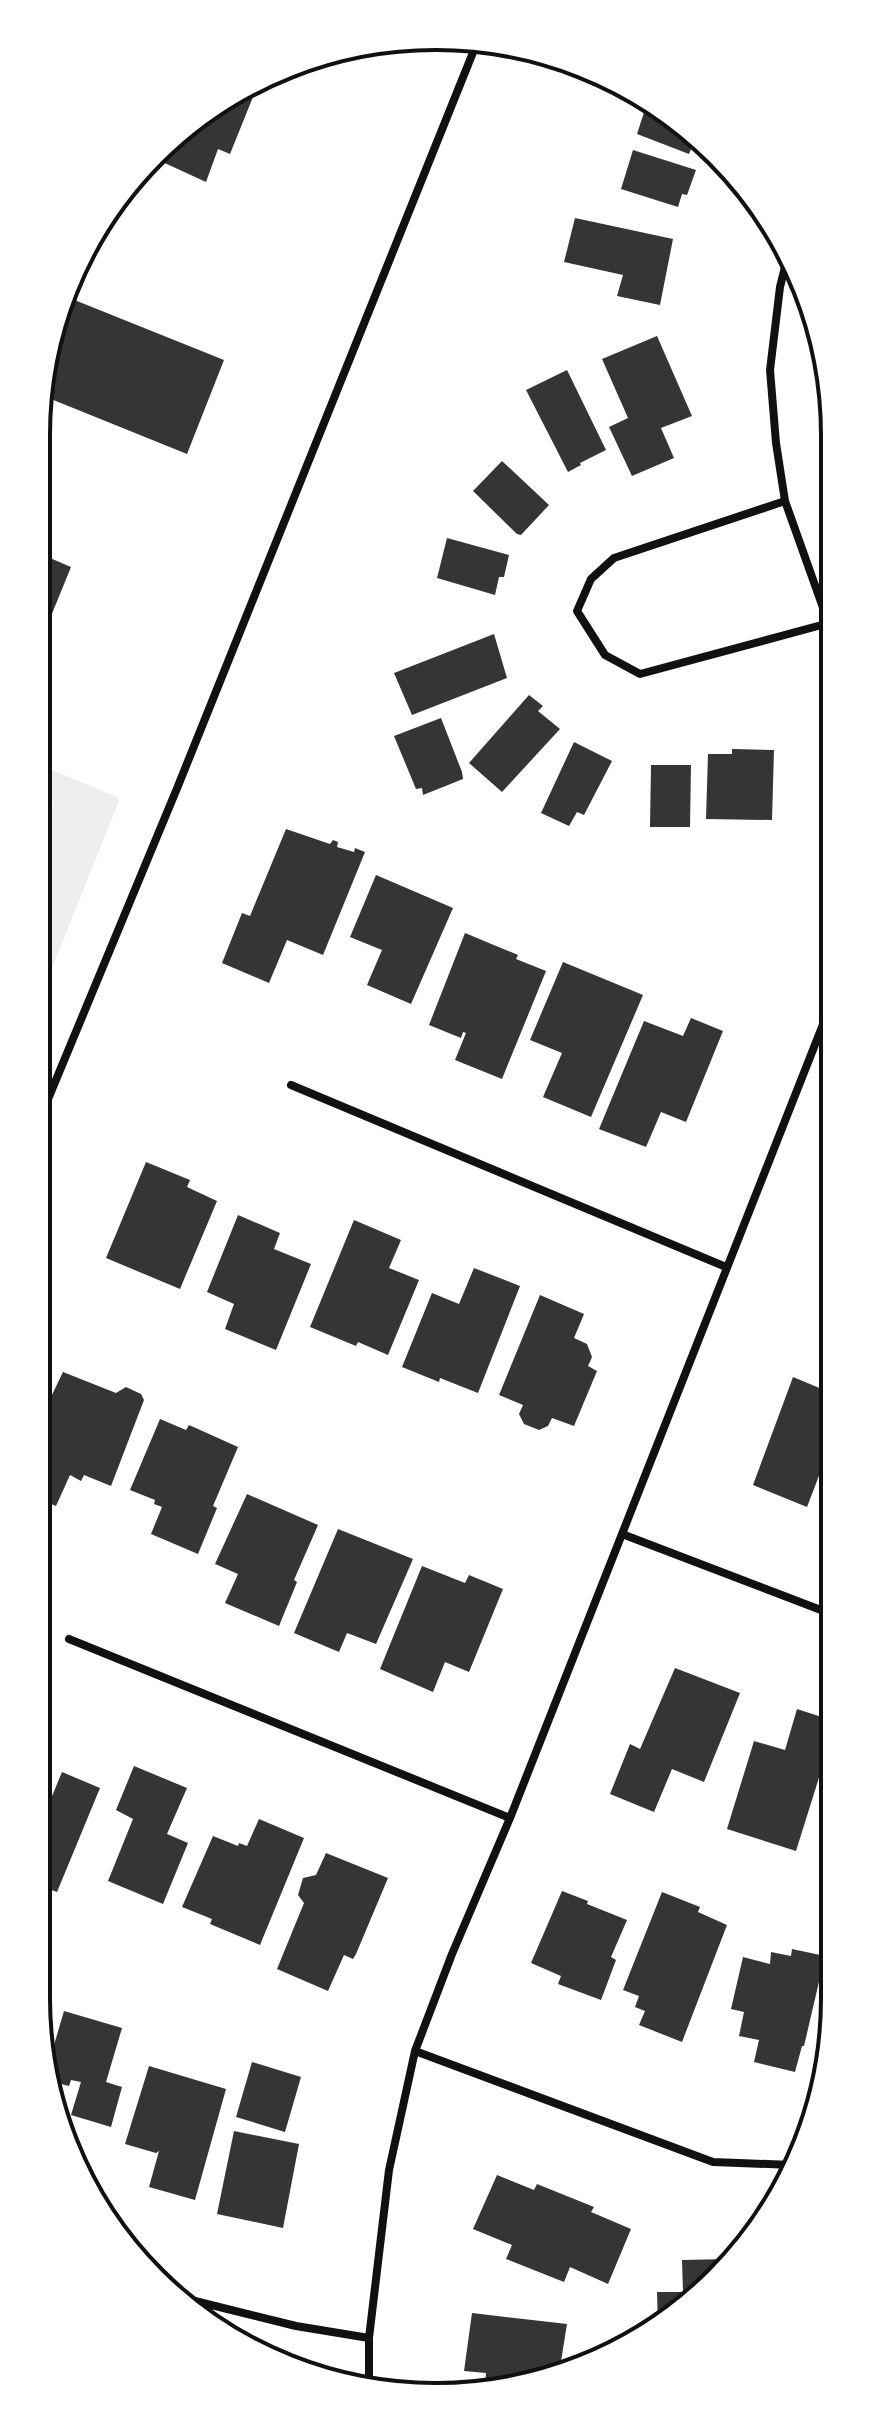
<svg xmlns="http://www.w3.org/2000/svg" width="871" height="2433" viewBox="0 0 871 2433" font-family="Jost,sans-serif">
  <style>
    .green { fill: #eee }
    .building { fill: #353535 }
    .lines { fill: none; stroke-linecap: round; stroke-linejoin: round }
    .minor { stroke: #111; stroke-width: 8 }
    .rim { fill: none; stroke: #111; stroke-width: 4 }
  </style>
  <rect width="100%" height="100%" fill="#fff"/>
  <path class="green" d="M 38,764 L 117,797 L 119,801 L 36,1008 L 36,850 L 54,804 L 36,796 Z"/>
  <path class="building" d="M 259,82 L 230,154 L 218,149 L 206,182 L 156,159 L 235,90 Z
    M 648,100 L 695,139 L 689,154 L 637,134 Z
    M 633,150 L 696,170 L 687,195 L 682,194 L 678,207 L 621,189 Z
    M 575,218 L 673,239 L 660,305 L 617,296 L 623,275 L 564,262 Z
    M 67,297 L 224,360 L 187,454 L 41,395 L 50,333 Z
    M 657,336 L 692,416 L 661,428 L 674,458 L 632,476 L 609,427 L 628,418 L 602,359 Z
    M 567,370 L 606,450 L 580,463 L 581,465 L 568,472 L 526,390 Z
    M 502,461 L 549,505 L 521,535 L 517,534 L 473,491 Z
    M 447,538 L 509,555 L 504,577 L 499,577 L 495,595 L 437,578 Z
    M 36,552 L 71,567 L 36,653 Z
    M 494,634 L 507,678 L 412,715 L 394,673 Z
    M 529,695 L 543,706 L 538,711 L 560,729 L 502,792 L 469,763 Z
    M 441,718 L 462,772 L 463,779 L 423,795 L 422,788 L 416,789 L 394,736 Z
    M 574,742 L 612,761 L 584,815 L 577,812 L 569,826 L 541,813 Z
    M 732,749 L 774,750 L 772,820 L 706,819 L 708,754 L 732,754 Z
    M 651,765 L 691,765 L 690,827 L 650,827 Z
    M 286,829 L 330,844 L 333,840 L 338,842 L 337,847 L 354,852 L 355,848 L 365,852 L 323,955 L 287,940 L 269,983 L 222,963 L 242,913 L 250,916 Z
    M 376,875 L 453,908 L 411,1004 L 367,985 L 382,950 L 350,937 Z
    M 465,933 L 518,955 L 516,959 L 546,971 L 502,1079 L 455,1060 L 466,1033 L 463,1032 L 461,1038 L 429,1025 Z
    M 563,962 L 643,995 L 591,1117 L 543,1097 L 562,1053 L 530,1040 Z
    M 691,1018 L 723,1031 L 686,1122 L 661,1112 L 646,1147 L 599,1129 L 644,1021 L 683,1036 Z
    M 146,1162 L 190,1180 L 187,1187 L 217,1201 L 180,1289 L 106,1258 Z
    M 238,1215 L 280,1233 L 274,1249 L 311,1264 L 276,1350 L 225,1329 L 234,1304 L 207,1292 Z
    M 354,1220 L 401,1240 L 389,1268 L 419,1280 L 388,1355 L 358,1342 L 356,1346 L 310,1327 Z
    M 474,1268 L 520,1286 L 478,1393 L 440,1378 L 439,1382 L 402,1367 L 432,1293 L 459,1304 Z
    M 540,1295 L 584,1314 L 574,1338 L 587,1344 L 592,1357 L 588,1366 L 597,1371 L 574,1426 L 552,1418 L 548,1426 L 539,1430 L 524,1424 L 519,1414 L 523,1405 L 499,1395 Z
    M 63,1372 L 116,1393 L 126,1387 L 141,1394 L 144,1400 L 111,1486 L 84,1475 L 81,1481 L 70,1475 L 56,1506 L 36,1498 L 36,1428 Z
    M 793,1377 L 834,1394 L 834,1415 L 822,1444 L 830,1447 L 807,1507 L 753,1485 Z
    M 160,1419 L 186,1430 L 189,1425 L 238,1447 L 213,1506 L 217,1508 L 198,1554 L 151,1534 L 162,1507 L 154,1504 L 155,1500 L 130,1490 Z
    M 247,1494 L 318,1525 L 294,1580 L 297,1582 L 279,1626 L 225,1603 L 238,1574 L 215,1564 Z
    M 338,1529 L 413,1559 L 376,1644 L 347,1633 L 339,1652 L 294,1633 Z
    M 422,1566 L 465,1583 L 469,1575 L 503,1589 L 469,1672 L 445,1662 L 433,1692 L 380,1669 Z
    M 675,1668 L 740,1693 L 704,1782 L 672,1769 L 654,1812 L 610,1794 L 630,1744 L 640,1749 Z
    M 797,1709 L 834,1721 L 834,1746 L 827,1770 L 822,1768 L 796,1851 L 727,1829 L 754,1741 L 785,1750 Z
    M 134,1766 L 187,1788 L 167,1834 L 188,1843 L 163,1904 L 108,1881 L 133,1819 L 116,1810 Z
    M 62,1772 L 100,1788 L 57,1892 L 36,1884 L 36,1800 L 40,1798 L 50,1801 Z
    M 259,1819 L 304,1838 L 260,1945 L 210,1924 L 212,1919 L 182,1907 L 213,1836 L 238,1846 L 239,1843 L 247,1846 Z
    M 833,1823 L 835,1824 L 835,1860 L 826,1858 Z
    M 326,1853 L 388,1878 L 356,1954 L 353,1959 L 344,1955 L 328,1991 L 277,1969 L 304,1903 L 298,1895 L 303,1878 L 316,1875 Z
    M 562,1891 L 588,1901 L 587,1904 L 627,1920 L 611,1957 L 616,1960 L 601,2000 L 558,1984 L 561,1976 L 531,1963 Z
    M 662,1892 L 700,1907 L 698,1912 L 727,1925 L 682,2042 L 639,2025 L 645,2011 L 635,2007 L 639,1996 L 623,1990 Z
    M 792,1949 L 825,1956 L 804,2046 L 802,2046 L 795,2072 L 754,2062 L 759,2040 L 739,2036 L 744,2012 L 731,2009 L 743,1957 L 770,1964 L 771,1952 L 791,1956 Z
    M 833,1978 L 835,1978 L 835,1998 L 825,2071 L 818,2070 L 822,2015 L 829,2016 Z
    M 64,2011 L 122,2028 L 106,2082 L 122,2087 L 111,2127 L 71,2115 L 81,2082 L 71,2080 L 69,2086 L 53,2082 L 49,2062 Z
    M 252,2062 L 301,2077 L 285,2132 L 236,2117 Z
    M 149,2066 L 226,2089 L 195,2200 L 149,2187 L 159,2151 L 156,2153 L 125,2144 Z
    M 234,2131 L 299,2144 L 283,2228 L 217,2214 Z
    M 497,2175 L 534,2190 L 537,2184 L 594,2207 L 591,2212 L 631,2229 L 608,2284 L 570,2267 L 564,2282 L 506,2259 L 512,2245 L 473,2229 Z
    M 728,2259 L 658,2329 L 657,2292 L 683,2292 L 682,2260 Z
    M 472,2313 L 567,2324 L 559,2374 L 538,2383 L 485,2387 L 486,2373 L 464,2371 Z"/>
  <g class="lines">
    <path class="minor" d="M 789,251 L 780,287 L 770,370 L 776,443 L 785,501 L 832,633
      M 785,501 L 614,558 L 591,579 L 577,611 L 605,655 L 640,674 L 829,623
      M 291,1085 L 726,1267
      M 36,1128 L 178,786 L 476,45
      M 622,1534 L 834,1615
      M 69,1639 L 510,1818
      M 415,2051 L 713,2162 L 792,2165
      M 183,2298 L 296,2326 L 369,2338
      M 369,2389 L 369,2338 L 389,2170 L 415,2051 L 452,1954 L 510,1818 L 833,999"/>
  </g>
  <path d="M0 0H871V2433H0ZM435 50H436A385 385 0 0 1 821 435V1998A385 385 0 0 1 436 2383H435A385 385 0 0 1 50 1998V435A385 385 0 0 1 435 50Z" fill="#fff" fill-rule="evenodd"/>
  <path class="rim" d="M435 50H436A385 385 0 0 1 821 435V1998A385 385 0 0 1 436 2383H435A385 385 0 0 1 50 1998V435A385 385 0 0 1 435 50Z"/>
</svg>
